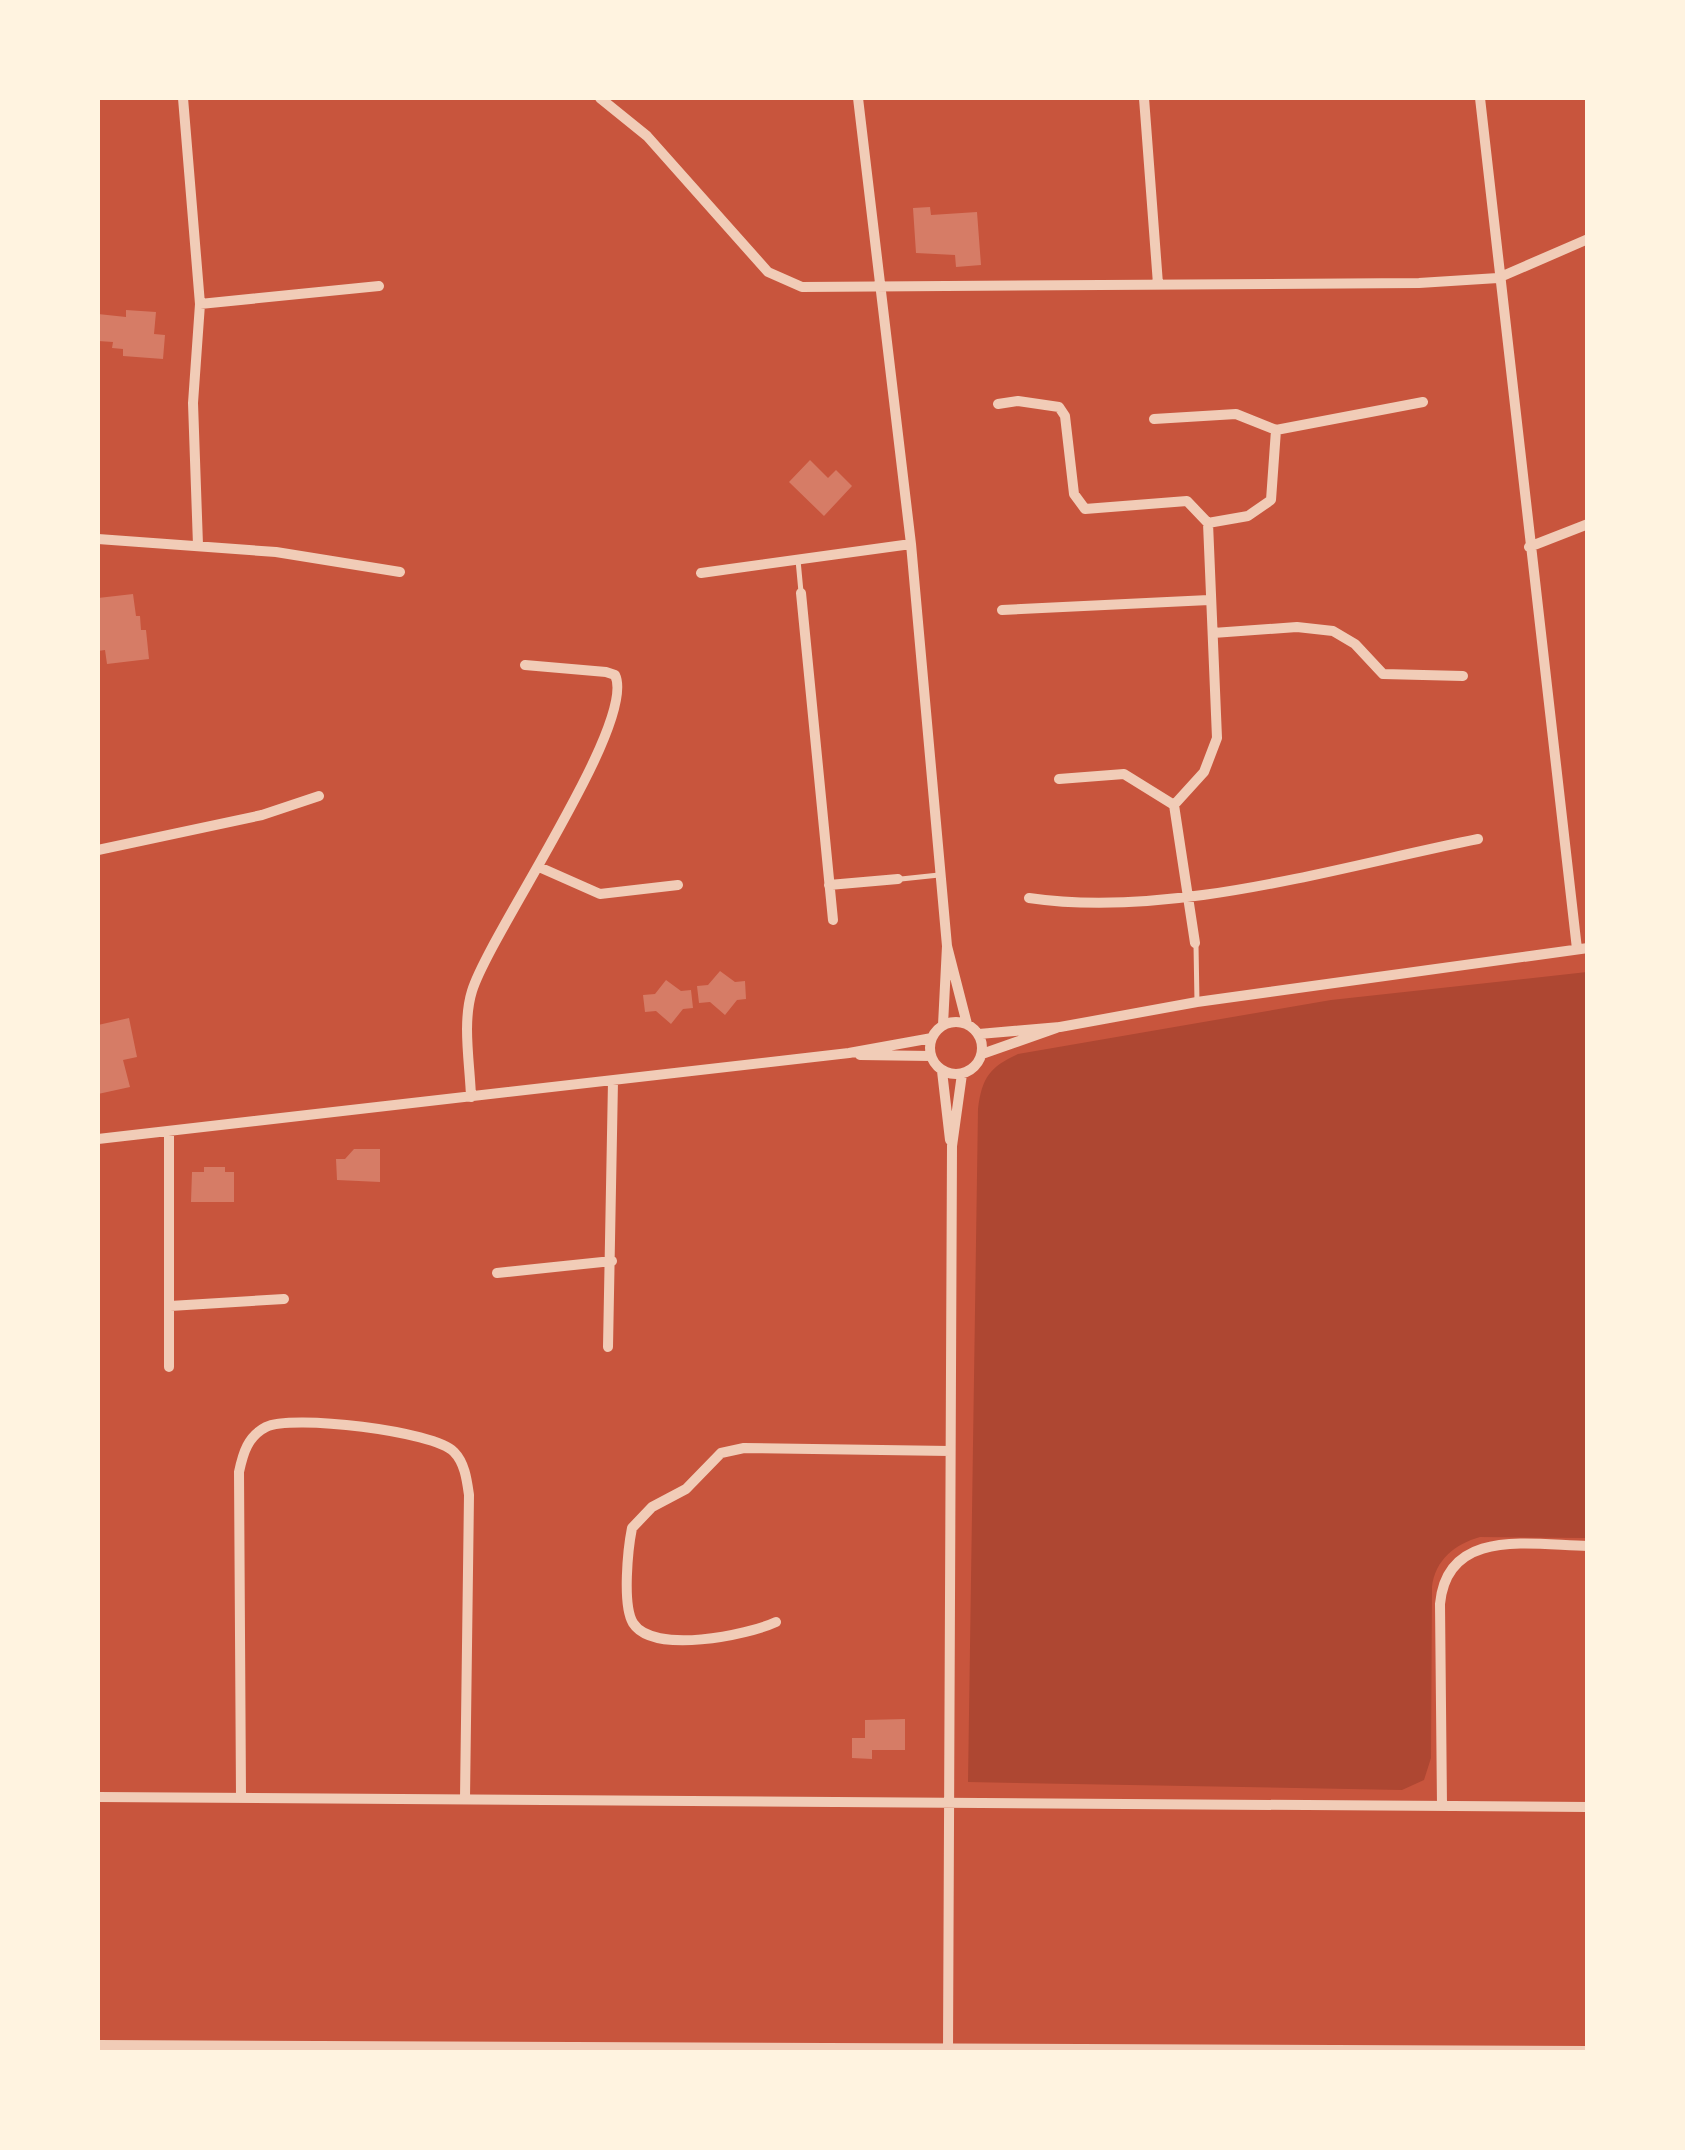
<svg xmlns="http://www.w3.org/2000/svg" width="1685" height="2150" viewBox="0 0 1685 2150" font-family="'Exo 2',sans-serif">
  <style>
    .green { fill: #ae4732 }
    .building { fill: #d67c66 }
    .lines { fill: none; stroke-linecap: round; stroke-linejoin: round }
    .service { stroke: #f1ccb7; stroke-width: 5 }
    .minor { stroke: #f1ccb7; stroke-width: 10 }
  </style>
  <rect width="100%" height="100%" fill="#c8553d"/>
  <path class="green" d="M 1587,972 L 1587,1538 L 1480,1537 C 1455,1544 1435,1560 1432,1587 L 1431,1758 L 1424,1780 L 1402,1790 L 968,1782 L 978,1109 C 982,1077 990,1067 1018,1054 L 1331,1000 Z"/>
  <path class="building" d="M 930,207 L 931,215 L 977,212 L 981,265 L 956,267 L 955,255 L 916,253 L 913,208 Z
    M 126,310 L 156,312 L 154,334 L 165,335 L 163,359 L 123,356 L 123,349 L 112,348 L 113,342 L 98,341 L 98,314 L 126,317 Z
    M 810,460 L 828,478 L 836,470 L 852,486 L 824,516 L 789,482 Z
    M 133,594 L 136,616 L 140,616 L 141,630 L 146,630 L 149,659 L 107,664 L 105,650 L 98,651 L 98,598 Z
    M 720,971 L 735,982 L 745,981 L 746,999 L 737,1000 L 725,1015 L 710,1002 L 699,1003 L 697,986 L 708,985 Z
    M 666,980 L 681,991 L 691,990 L 693,1008 L 683,1009 L 671,1024 L 656,1011 L 645,1012 L 643,995 L 655,994 Z
    M 129,1018 L 137,1057 L 123,1060 L 130,1087 L 98,1094 L 98,1025 Z
    M 354,1149 L 380,1149 L 380,1182 L 337,1180 L 336,1159 L 345,1159 Z
    M 204,1167 L 225,1167 L 225,1172 L 234,1172 L 234,1202 L 191,1202 L 192,1172 L 204,1172 Z
    M 905,1719 L 905,1750 L 872,1750 L 872,1759 L 852,1758 L 852,1738 L 865,1738 L 865,1720 Z"/>
  <g class="lines">
    <path class="service" d="M 798,560 L 801,592
      M 901,879 L 939,875
      M 1196,945 L 1197,1002"/>
    <path class="minor" d="M 183,98 L 200,304 L 193,403 L 198,545
      M 600,98 L 647,136 L 768,272 L 802,287 L 1419,283 L 1498,278 L 1588,239
      M 858,98 L 911,544 L 947,946 L 943,1025
      M 1144,98 L 1158,284
      M 1480,98 L 1577,949
      M 200,304 L 379,286
      M 998,404 L 1018,401 L 1059,407 L 1065,416 L 1074,494 L 1085,509 L 1187,501 L 1208,523
      M 1154,419 L 1236,414 L 1276,430
      M 98,539 L 276,552 L 400,572
      M 1529,547 L 1588,524
      M 701,573 L 911,544
      M 801,593 L 833,920
      M 1002,610 L 1209,600
      M 1213,633 L 1297,627 L 1333,631 L 1355,644 L 1383,674 L 1463,676
      M 1059,779 L 1124,774 L 1174,805
      M 98,850 L 262,815 L 319,796
      M 539,867 L 600,894 L 678,885
      M 829,885 L 898,879
      M 1029,898 C 1171,919 1337,867 1478,839
      M 1195,943 L 1174,805 L 1204,772 L 1217,738 L 1208,523 L 1248,516 L 1271,500 L 1276,430 L 1423,402
      M 947,946 L 967,1024
      M930 1048a26 26 0 1 1 52 0a26 26 0 1 1-52 0Z
      M 979,1034 L 1060,1027 L 1197,1002 L 1588,948
      M 982,1054 L 1059,1027
      M 860,1055 L 931,1056
      M 942,1071 L 950,1140
      M 471,1097 C 470,1064 462,1023 472,991 C 490,933 638,722 615,675 L 606,672 L 525,665
      M 98,1139 L 849,1053 L 932,1038
      M 497,1273 L 612,1261
      M 170,1306 L 284,1299
      M 608,1347 L 613,1081
      M 169,1367 L 169,1132
      M 776,1622 C 748,1635 653,1655 633,1623 C 622,1605 628,1548 632,1528 L 652,1507 L 686,1489 L 721,1453 L 744,1448 L 950,1451
      M 98,1797 L 1588,1807
      M 241,1797 L 239,1472 C 243,1453 248,1436 266,1427 C 291,1414 435,1431 454,1452 C 465,1463 467,1481 469,1495 L 465,1798
      M 1442,1806 L 1440,1604 C 1447,1527 1530,1545 1588,1546
      M 98,2045 L 1588,2051
      M 948,2052 L 952,1146 L 962,1074"/>
  </g>
  <rect width="1685" height="2150" fill="none" stroke="#fff3e0" stroke-width="200"/>
</svg>
